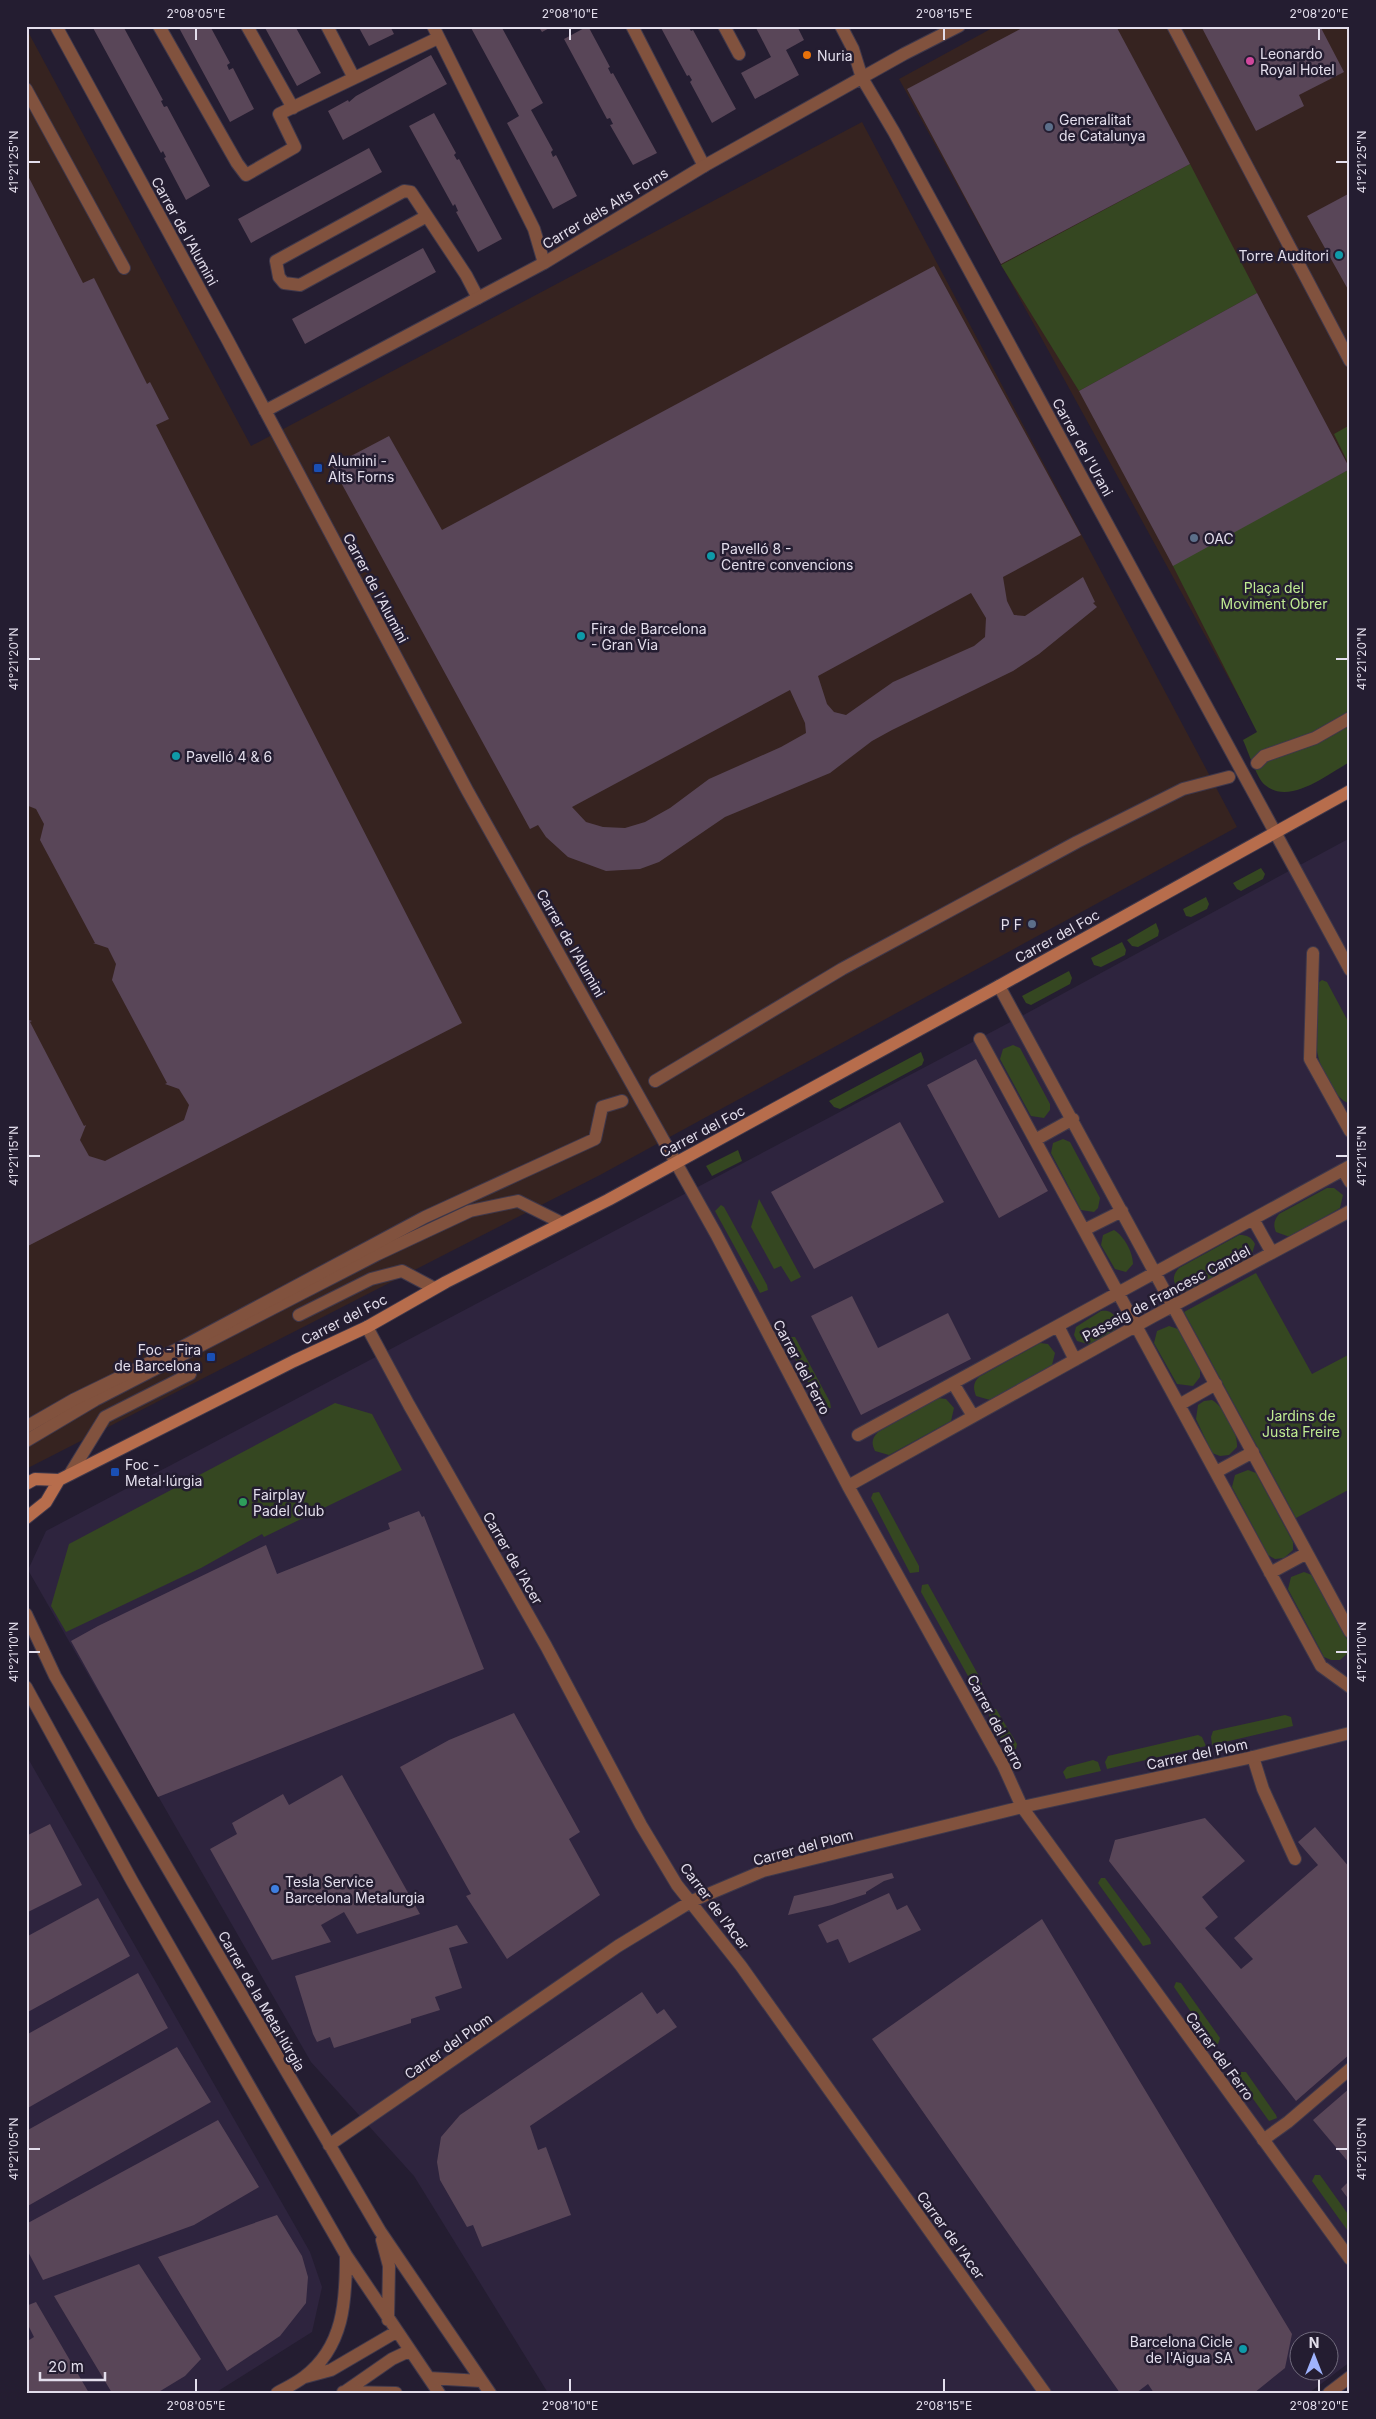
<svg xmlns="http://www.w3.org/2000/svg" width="1376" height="2419" viewBox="0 0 1376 2419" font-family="Inter,sans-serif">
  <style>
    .commercial { fill: #362320 }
    .built { fill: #2e243e; fill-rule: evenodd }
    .green { fill: #354721 }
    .building { fill: #594658; fill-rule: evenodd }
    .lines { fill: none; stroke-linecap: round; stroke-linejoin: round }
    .lane-casing { stroke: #3f384b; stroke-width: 14 }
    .street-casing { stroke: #3f384b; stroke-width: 14 }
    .secondary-casing { stroke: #3f384b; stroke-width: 14 }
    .lane { stroke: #81523e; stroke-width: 12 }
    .street { stroke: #81523e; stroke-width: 12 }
    .secondary { stroke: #b76d4c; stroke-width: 12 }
    .ticks { fill: none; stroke: #e3deec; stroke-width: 2 }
    .food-dot { fill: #e8710a; stroke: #241d31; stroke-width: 2 }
    .hotel-dot { fill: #d1479c; stroke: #241d31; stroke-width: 2 }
    .service-dot { fill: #5c6f8a; stroke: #241d31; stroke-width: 2 }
    .culture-dot { fill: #0f9aa8; stroke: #241d31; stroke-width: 2 }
    .transit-dot { fill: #1a4fb4; stroke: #241d31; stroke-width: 2 }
    .leisure-dot { fill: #2e9e5b; stroke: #241d31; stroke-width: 2 }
    .shop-dot { fill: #3f7fe0; stroke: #241d31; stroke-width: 2 }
    .labels { text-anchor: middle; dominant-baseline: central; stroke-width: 5; stroke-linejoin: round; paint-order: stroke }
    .poi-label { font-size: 14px; fill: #e3deec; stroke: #241d31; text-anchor: start }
    .street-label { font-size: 14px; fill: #e3deec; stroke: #241d31 }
    .park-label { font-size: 14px; fill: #bfeb91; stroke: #241d31 }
    .neatline { fill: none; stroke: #e3deec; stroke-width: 2 }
    .ticks-label { font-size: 12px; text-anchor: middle; fill: #e3deec }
  </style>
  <rect width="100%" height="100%" fill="#241d31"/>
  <path class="commercial" d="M 996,26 L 1350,26 L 1350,754 L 1289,788 L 899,79 Z
    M 26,28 L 251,446 L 862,122 L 1237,827 L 600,1175 L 26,1469 Z"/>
  <path class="built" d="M 1350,838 L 1350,2362 L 1309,2393 L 548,2393 L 414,2176 L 311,2062 L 28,1570 L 46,1531 L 1018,1018 ZM 1298,2342 L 1328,2342 L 1328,2372 L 1298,2372 Z
    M 26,1755 L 310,2252 L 322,2287 L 312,2332 L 215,2393 L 26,2393 Z"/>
  <path class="green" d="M 1190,164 L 1257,293 L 1079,391 L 1001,265 Z
    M 1350,425 L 1350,467 L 1334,434 Z
    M 1350,469 L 1350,762 C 1327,774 1290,806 1265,785 C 1257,779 1248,751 1243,740 L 1257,732 L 1172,564 Z
    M 1261,868 L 1265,874 L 1263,879 L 1241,891 L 1237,889 L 1233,883 Z
    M 1206,897 L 1209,904 L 1207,909 L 1191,917 L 1186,916 L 1183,909 Z
    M 1156,923 L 1159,931 L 1158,936 L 1138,947 L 1132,946 L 1127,940 Z
    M 1122,942 L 1126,950 L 1125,955 L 1101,967 L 1094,965 L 1091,958 Z
    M 1069,971 L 1072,978 L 1070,984 L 1031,1005 L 1026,1003 L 1022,996 Z
    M 1322,980 L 1327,982 L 1350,1025 L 1350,1104 C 1333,1098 1320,1068 1317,1051 L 1318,983 Z
    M 1013,1045 L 1020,1048 L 1050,1104 L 1050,1110 L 1044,1118 L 1031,1116 L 1000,1059 L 1003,1049 Z
    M 921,1052 L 924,1060 L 922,1065 L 840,1109 L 834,1107 L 829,1101 Z
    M 1063,1139 L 1070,1142 L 1100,1198 L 1098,1208 L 1094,1212 L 1081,1210 L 1051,1153 L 1053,1143 Z
    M 738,1150 L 742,1161 L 712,1176 L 706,1166 Z
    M 1327,1188 L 1334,1188 L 1343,1195 L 1340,1208 L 1290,1237 L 1276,1232 C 1273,1225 1274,1220 1279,1214 Z
    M 759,1199 L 801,1277 L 791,1282 L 781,1266 L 774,1269 L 751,1227 Z
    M 721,1205 L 724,1207 L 767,1285 L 768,1290 L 760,1293 L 715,1211 Z
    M 1114,1230 C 1124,1236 1133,1252 1133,1264 L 1126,1272 L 1115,1269 L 1101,1245 L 1103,1235 Z
    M 1239,1235 C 1248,1235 1251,1237 1255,1244 L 1251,1257 L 1190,1291 C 1176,1290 1168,1280 1179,1268 Z
    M 1256,1273 L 1312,1374 L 1350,1354 L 1350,1489 L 1296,1518 L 1184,1312 Z
    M 1101,1311 C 1109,1310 1112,1312 1117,1319 L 1114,1331 L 1091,1345 L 1077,1341 L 1074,1335 L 1076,1327 Z
    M 1169,1326 L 1178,1329 L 1200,1369 L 1200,1377 L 1193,1386 L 1177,1384 L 1154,1343 L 1157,1331 Z
    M 790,1337 L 795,1337 L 830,1402 L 831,1408 L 822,1408 L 787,1344 Z
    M 1040,1343 L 1048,1344 L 1055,1353 L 1052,1365 L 990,1400 L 976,1396 C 973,1388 973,1383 979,1377 Z
    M 938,1398 L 946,1399 L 954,1408 L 951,1421 L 889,1455 L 875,1451 C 871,1443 872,1438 878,1432 Z
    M 1212,1400 C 1225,1408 1238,1432 1237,1447 L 1229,1455 L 1220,1456 L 1212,1453 L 1196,1419 L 1198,1405 L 1204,1401 Z
    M 335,1403 L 372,1414 L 402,1470 L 264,1537 L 262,1534 L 201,1568 L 66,1632 L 51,1606 L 69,1544 Z
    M 1248,1470 L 1256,1473 L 1293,1542 L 1293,1550 L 1284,1558 L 1275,1559 L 1268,1555 L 1232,1487 L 1235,1475 Z
    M 879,1492 L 919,1566 L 919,1572 L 910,1573 L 871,1498 L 873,1493 Z
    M 1304,1572 L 1312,1575 L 1349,1643 L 1349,1652 L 1340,1660 L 1331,1660 L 1324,1657 L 1288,1589 L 1291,1577 Z
    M 928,1584 L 980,1678 L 982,1685 L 978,1687 L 973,1685 L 921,1592 L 922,1585 Z
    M 996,1709 L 1017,1744 L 1016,1749 L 1011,1751 L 1007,1750 L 989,1716 L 991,1710 Z
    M 1285,1715 L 1291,1717 L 1293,1726 L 1212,1745 L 1211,1737 L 1213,1731 Z
    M 1198,1735 L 1202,1737 L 1206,1746 L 1107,1769 L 1105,1762 L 1108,1756 Z
    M 1093,1760 L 1098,1762 L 1101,1771 L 1066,1779 L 1063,1772 L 1067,1767 Z
    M 1101,1878 L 1105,1878 L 1150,1939 L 1151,1944 L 1143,1946 L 1098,1883 Z
    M 1176,1982 L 1181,1983 L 1220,2038 L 1218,2044 L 1212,2043 L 1174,1987 Z
    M 1241,2072 L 1246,2072 L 1276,2115 L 1277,2118 L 1269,2121 L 1238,2078 L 1238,2074 Z
    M 1315,2175 L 1320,2175 L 1350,2217 L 1350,2234 L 1312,2181 Z"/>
  <path class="building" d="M 92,26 L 123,26 L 163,100 L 161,101 L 164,107 L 167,106 L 210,186 L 186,200 L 164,158 L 166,157 L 163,151 L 161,153 Z
    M 178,26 L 210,26 L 230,63 L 227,65 L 229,70 L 233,68 L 254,109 L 230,122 Z
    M 264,26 L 295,26 L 321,73 L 297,86 Z
    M 358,26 L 390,26 L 394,34 L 369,46 Z
    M 470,26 L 501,26 L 543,103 L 531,110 L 553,150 L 551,152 L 553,157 L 556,155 L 577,196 L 553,209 L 507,123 L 519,116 Z
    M 538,26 L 553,26 L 542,32 Z
    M 588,26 L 610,67 L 608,68 L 611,74 L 613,73 L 657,153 L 633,165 L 610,125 L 613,124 L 610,118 L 607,119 L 564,39 Z
    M 660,26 L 688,26 L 691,31 L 693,30 L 736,109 L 712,123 L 690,82 L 692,80 L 689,75 L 687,76 Z
    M 755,26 L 797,26 L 804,40 L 786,50 L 799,75 L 755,99 L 741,73 L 771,57 Z
    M 1026,26 L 1116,26 L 1190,164 L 1001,264 L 907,89 Z
    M 1201,26 L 1320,26 L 1344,72 L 1299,95 L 1304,106 L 1256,131 Z
    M 431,55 L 447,84 L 343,140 L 328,111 L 348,100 L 349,102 L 356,96 Z
    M 434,113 L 456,153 L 454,155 L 457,160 L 459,159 L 502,239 L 478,252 L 456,212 L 458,211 L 455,204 L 453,206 L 409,126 Z
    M 369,148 L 382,172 L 251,243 L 238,219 Z
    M 26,172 L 83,283 L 94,278 L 147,384 L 150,382 L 169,419 L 156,425 L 462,1023 L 26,1247 L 26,1019 L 32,1021 L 30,1022 L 84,1126 L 86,1125 L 80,1140 L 89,1156 L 105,1161 L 184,1120 L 189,1105 L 179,1089 L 165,1084 L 167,1083 L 112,980 L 116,964 L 108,948 L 93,943 L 95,943 L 40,840 L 44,824 L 36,809 L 26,805 Z
    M 1350,193 L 1350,293 L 1307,216 Z
    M 423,248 L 436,272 L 305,344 L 292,319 Z
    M 934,266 L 1081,535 L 1003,577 L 1007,601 L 1014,615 L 1025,616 L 1083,577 L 1095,602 L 1093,603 L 1097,607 L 1039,654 L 1013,671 L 892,730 L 872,741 L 830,773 L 725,817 L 659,862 L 640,869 L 606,871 L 568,857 L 546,837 L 538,825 L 530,829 L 332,466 L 389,436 L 442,530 ZM 971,593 L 986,618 L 985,637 L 974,646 L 893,682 L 846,715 L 834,712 L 827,704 L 818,676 ZM 790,690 L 805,723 L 806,733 L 781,747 L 709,779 L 670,808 L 645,822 L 625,828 L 603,827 L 586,822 L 572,807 Z
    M 1257,293 L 1350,469 L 1173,566 L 1079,391 Z
    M 976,1059 L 1048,1191 L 999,1218 L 927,1085 Z
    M 900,1122 L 944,1202 L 814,1269 L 771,1192 Z
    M 852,1296 L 878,1348 L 948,1313 L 971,1359 L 861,1415 L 811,1316 Z
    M 419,1511 L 422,1517 L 424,1516 L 484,1669 L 158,1797 L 71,1641 L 98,1626 L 266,1545 L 277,1574 L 390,1529 L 388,1523 Z
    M 514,1713 L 580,1832 L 569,1839 L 600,1895 L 507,1959 L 466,1896 L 471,1894 L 400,1767 L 449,1740 Z
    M 342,1775 L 420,1914 L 357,1934 L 344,1912 L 321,1925 L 331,1942 L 272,1960 L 210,1849 L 237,1834 L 232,1823 L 283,1794 L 289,1805 Z
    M 1205,1818 L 1245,1861 L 1202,1897 L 1218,1917 L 1205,1928 L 1241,1969 L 1253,1959 L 1234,1938 L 1318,1865 L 1298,1842 L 1315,1827 L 1350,1868 L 1350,2054 L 1296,2101 L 1109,1861 L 1115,1840 Z
    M 50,1824 L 82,1885 L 26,1913 L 26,1836 Z
    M 892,1873 L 894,1878 L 884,1881 L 866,1892 L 866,1894 L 832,1905 L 788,1915 L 794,1896 Z
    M 889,1893 L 897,1910 L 907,1905 L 921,1930 L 849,1963 L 838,1939 L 827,1943 L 818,1925 Z
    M 98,1898 L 130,1956 L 26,2013 L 26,1937 Z
    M 1042,1919 L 1292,2334 L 1285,2368 L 1254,2393 L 1154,2393 L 1148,2384 L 1136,2393 L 1120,2393 L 872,2039 Z
    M 457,1925 L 468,1943 L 449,1948 L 462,1988 L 435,1997 L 440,2010 L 411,2019 L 411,2023 L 334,2048 L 330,2037 L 317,2042 L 313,2034 L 295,1976 Z
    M 138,1973 L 168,2028 L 26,2109 L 26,2035 Z
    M 642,1992 L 657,2014 L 664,2009 L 677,2027 L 530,2126 L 538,2150 L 546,2147 L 571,2215 L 482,2247 L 473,2225 L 467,2227 L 440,2180 L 437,2162 L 441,2137 L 460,2115 Z
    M 177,2047 L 211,2102 L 26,2207 L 26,2131 Z
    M 1350,2088 L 1350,2164 L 1313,2120 Z
    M 218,2120 L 259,2187 L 194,2225 L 43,2280 L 26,2248 L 26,2224 Z
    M 1350,2180 L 1350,2201 L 1341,2189 Z
    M 277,2215 L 302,2256 L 308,2277 L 306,2303 L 280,2336 L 227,2371 L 158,2257 Z
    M 139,2264 L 201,2359 L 185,2376 L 157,2393 L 112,2393 L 54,2296 Z
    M 36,2302 L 89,2393 L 26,2393 L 26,2342 L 34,2337 L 26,2321 L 26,2306 Z"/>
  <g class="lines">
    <defs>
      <path id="lane" d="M 159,26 L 237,163 L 246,175 L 295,147 L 279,114 L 438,38
        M 247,26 L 293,108
        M 327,26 L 354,78
        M 433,26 L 534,229 L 544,263
        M 632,26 L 704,166
        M 724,26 L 739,54
        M 26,89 L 124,268
        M 427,216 L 300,285 L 284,283 L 279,277 L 276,261 L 404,191 L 411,192 L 466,275 L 478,298
        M 299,1315 L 371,1279 L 402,1271 L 434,1288
        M 26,1441 L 95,1400 L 378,1254 L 470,1211 L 518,1201 L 562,1223
        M 70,1474 L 105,1417 L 190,1374
        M 1253,1757 L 1263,1789 L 1295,1859
        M 1263,2140 L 1288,2122 L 1350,2069
        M 1329,2393 L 1350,2377"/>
      <path id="street" d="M 56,26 L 227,339 L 467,790 L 716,1234 L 848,1486 L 1003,1765 L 1022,1807 L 1350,2259
        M 841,26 L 853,49 L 862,78 L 894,132 L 1350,970
        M 1173,26 L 1350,361
        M 265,411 L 544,263 L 704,166 L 904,54 L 959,26
        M 1257,763 L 1264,756 L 1315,738 L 1350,718
        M 1313,953 L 1310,1059 L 1350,1131
        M 999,986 L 1350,1632
        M 980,1039 L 1321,1666 L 1350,1687
        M 655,1081 L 842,969 L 1077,842 L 1183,789 L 1229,777
        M 1035,1140 L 1073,1119
        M 1343,1170 L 1350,1182
        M 1253,1219 L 1272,1253
        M 1084,1230 L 1122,1211
        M 1058,1326 L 1075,1360
        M 367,1327 L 409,1405 L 546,1646 L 641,1825 L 677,1885 L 741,1966 L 1045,2393
        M 953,1383 L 973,1416
        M 1179,1405 L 1216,1384
        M 26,1427 L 73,1400 L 186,1345 L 425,1217 L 595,1139 L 602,1107 L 622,1101
        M 858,1435 L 1350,1166
        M 1216,1472 L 1253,1452
        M 848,1486 L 1152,1317 L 1350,1211
        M 1270,1573 L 1307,1553
        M 26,1614 L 55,1676 L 380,2231 L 490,2393
        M 26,1687 L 132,1881 L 346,2255 L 439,2393
        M 329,2145 L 618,1946 L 692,1901 L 763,1871 L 1022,1807 L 1253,1757 L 1350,1733
        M 382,2240 L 389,2266 L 388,2320
        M 305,2377 L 331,2370 L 396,2332
        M 429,2378 L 481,2381
        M 343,2392 L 396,2393
        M 277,2393 C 286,2388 296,2383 304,2377 C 344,2347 346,2301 346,2255
        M 343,2393 L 392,2359 L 409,2351"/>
      <path id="secondary" d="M 26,1484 L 35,1479 L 59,1480 L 294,1361 L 367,1327 L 446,1282 L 608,1200 L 999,986 L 1350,791
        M 26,1518 L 46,1502 L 59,1480"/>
    </defs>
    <use href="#lane" class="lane-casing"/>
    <use href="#street" class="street-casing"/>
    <use href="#secondary" class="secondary-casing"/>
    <use href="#lane" class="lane"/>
    <use href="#street" class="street"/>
    <use href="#secondary" class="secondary"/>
  </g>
  <path class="ticks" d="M 196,28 L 196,40M 570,28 L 570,40M 944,28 L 944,40M 1319,28 L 1319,40M 28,162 L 40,162M 1336,162 L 1348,162M 28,659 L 40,659M 1336,659 L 1348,659M 28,1156 L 40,1156M 1336,1156 L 1348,1156M 28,1652 L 40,1652M 1336,1652 L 1348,1652M 28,2149 L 40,2149M 1336,2149 L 1348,2149M 196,2379 L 196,2392M 570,2379 L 570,2392M 944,2379 L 944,2392M 1319,2379 L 1319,2392"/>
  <circle class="food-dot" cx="807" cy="55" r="5"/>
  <circle class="hotel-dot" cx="1250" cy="61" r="5"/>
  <g class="service-dot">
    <circle cx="1049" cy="127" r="5"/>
    <circle cx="1194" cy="538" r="5"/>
    <circle cx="1032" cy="924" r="5"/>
  </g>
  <g class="culture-dot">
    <circle cx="1339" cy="255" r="5"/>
    <circle cx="711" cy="556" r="5"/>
    <circle cx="581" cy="636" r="5"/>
    <circle cx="176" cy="756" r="5"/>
    <circle cx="1243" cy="2349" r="5"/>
  </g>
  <g class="transit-dot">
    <rect x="313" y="463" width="10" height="10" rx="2.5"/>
    <rect x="206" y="1352" width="10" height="10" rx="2.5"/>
    <rect x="110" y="1467" width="10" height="10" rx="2.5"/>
  </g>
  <circle class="leisure-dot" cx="243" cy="1502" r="5"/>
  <circle class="shop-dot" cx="275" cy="1889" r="5"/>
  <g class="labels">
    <g class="poi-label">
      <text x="1260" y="53">Leonardo<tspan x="1260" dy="16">Royal Hotel</tspan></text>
      <text x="817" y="55">Nuria</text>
      <text x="1059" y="119">Generalitat<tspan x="1059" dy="16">de Catalunya</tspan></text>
      <text x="1329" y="255" text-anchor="end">Torre Auditori</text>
      <text x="328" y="460">Alumini -<tspan x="328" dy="16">Alts Forns</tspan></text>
      <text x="1204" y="538">OAC</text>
      <text x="721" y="548">Pavelló 8 -<tspan x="721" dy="16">Centre convencions</tspan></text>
      <text x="591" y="628">Fira de Barcelona<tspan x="591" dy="16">- Gran Via</tspan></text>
      <text x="186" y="756">Pavelló 4 &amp; 6</text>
      <text x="1022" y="924" text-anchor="end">P F</text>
      <text x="201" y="1349" text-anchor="end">Foc - Fira<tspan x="201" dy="16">de Barcelona</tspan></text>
      <text x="125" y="1464">Foc -<tspan x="125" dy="16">Metal·lúrgia</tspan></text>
      <text x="253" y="1494">Fairplay<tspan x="253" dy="16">Padel Club</tspan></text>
      <text x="285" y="1881">Tesla Service<tspan x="285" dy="16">Barcelona Metalurgia</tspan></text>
      <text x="1233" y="2341" text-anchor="end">Barcelona Cicle<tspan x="1233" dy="16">de l'Aigua SA</tspan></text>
    </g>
    <g class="street-label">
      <text transform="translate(605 208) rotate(-31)">Carrer dels Alts Forns</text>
      <text transform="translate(185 231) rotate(61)">Carrer de l'Alumini</text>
      <text transform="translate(1083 447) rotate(61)">Carrer de l'Urani</text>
      <text transform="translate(376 588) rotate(62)">Carrer de l'Alumini</text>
      <text transform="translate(1057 936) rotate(-29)">Carrer del Foc</text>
      <text transform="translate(571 943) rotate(60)">Carrer de l'Alumini</text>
      <text transform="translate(702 1131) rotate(-28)">Carrer del Foc</text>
      <text transform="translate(1166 1293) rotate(-28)">Passeig de Francesc Candel</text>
      <text transform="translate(344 1319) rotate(-27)">Carrer del Foc</text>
      <text transform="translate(802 1367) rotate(62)">Carrer del Ferro</text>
      <text transform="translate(513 1558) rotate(60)">Carrer de l'Acer</text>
      <text transform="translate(996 1722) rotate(62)">Carrer del Ferro</text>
      <text transform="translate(1197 1754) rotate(-12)">Carrer del Plom</text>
      <text transform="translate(803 1847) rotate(-15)">Carrer del Plom</text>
      <text transform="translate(715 1906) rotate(53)">Carrer de l'Acer</text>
      <text transform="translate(262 2001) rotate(60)">Carrer de la Metal·lúrgia</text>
      <text transform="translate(448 2046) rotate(-35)">Carrer del Plom</text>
      <text transform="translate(1220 2056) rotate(54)">Carrer del Ferro</text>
      <text transform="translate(951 2235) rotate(54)">Carrer de l'Acer</text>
    </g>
    <g class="park-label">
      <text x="1274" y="587">Plaça del<tspan x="1274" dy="16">Moviment Obrer</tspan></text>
      <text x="1301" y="1415">Jardins de<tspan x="1301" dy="16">Justa Freire</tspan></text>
    </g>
  </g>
  <rect width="1376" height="2419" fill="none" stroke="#241d31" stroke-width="55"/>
  <g transform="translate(1314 2356)"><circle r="24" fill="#241d31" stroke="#706a7c"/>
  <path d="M0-4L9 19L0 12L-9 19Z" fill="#9fb3fd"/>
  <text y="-8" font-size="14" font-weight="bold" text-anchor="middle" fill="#e3deec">N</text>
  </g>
  <path d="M40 2372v8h65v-8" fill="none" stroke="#e3deec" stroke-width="2.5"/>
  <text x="48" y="2372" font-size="15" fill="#e3deec" stroke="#241d31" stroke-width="4" paint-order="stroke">20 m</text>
  <rect x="28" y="28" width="1320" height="2364" class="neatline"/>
  <g class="ticks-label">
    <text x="196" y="18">2°08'05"E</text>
    <text x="570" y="18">2°08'10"E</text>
    <text x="944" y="18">2°08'15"E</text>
    <text x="1319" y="18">2°08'20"E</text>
    <text transform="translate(14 162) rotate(-90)" y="4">41°21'25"N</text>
    <text transform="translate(1362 162) rotate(-90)" y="4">41°21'25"N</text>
    <text transform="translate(14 659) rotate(-90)" y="4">41°21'20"N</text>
    <text transform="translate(1362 659) rotate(-90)" y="4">41°21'20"N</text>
    <text transform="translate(14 1156) rotate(-90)" y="4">41°21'15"N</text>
    <text transform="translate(1362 1156) rotate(-90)" y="4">41°21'15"N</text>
    <text transform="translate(14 1652) rotate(-90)" y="4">41°21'10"N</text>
    <text transform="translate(1362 1652) rotate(-90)" y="4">41°21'10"N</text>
    <text transform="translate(14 2149) rotate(-90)" y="4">41°21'05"N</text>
    <text transform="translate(1362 2149) rotate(-90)" y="4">41°21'05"N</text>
    <text x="196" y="2410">2°08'05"E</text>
    <text x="570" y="2410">2°08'10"E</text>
    <text x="944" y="2410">2°08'15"E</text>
    <text x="1319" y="2410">2°08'20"E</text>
  </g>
</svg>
